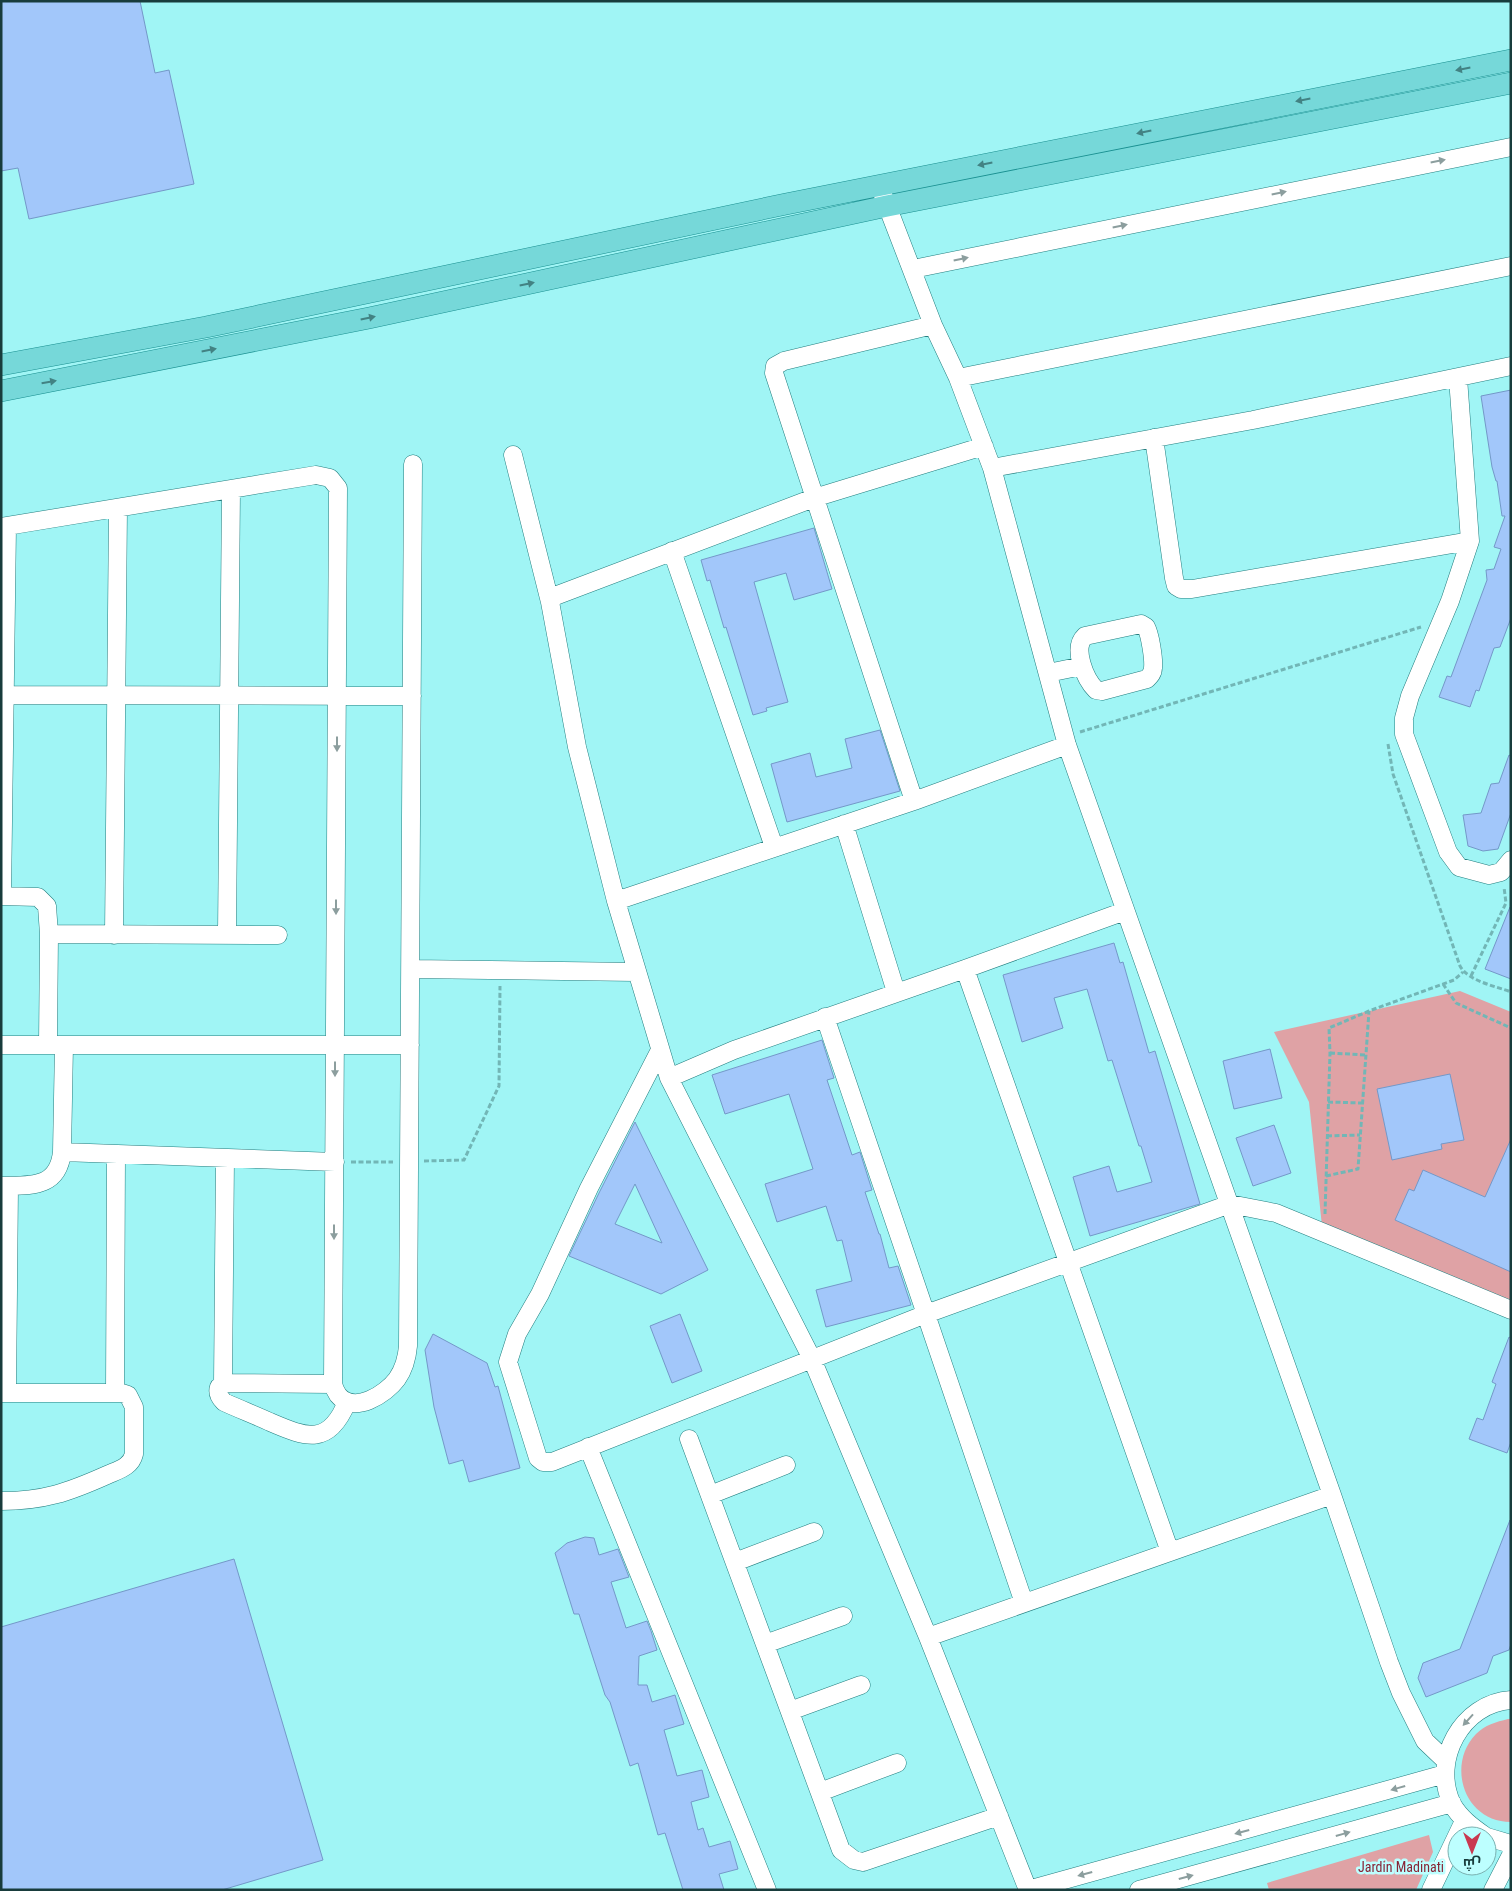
<svg xmlns="http://www.w3.org/2000/svg" width="1512" height="1891" viewBox="0 0 1512 1891" font-family="'Roboto Condensed',Cairo,sans-serif">
  <style>
    .green { fill: #dfa2a5 }
    .building { fill: #a2c7fa; stroke: #7498c8; fill-rule: evenodd }
    .lines { fill: none; stroke-linecap: round; stroke-linejoin: round }
    .minor-casing { stroke: #237e7f; stroke-width: 19 }
    .major-casing { stroke: #1a9091; stroke-width: 22 }
    .path { stroke: #72b6b6; stroke-width: 3; stroke-dasharray: 5 2.5; stroke-linecap: butt }
    .minor { stroke: #fff; stroke-width: 18 }
    .major { stroke: #76d8d9; stroke-width: 21 }
    .oneway { fill: #428283 }
    .oneway2 { fill: #8c9e9e }
    .labels { text-anchor: middle; dominant-baseline: central; stroke-width: 5; stroke-linejoin: round; paint-order: stroke }
    .park-label { font-size: 14px; fill: #882435; stroke: #bdffff }
  </style>
  <rect width="100%" height="100%" fill="#a0f5f5"/>
  <path class="green" d="M 1460,991 L 1511,1012 L 1511,1308 L 1322,1226 L 1309,1102 L 1274,1032 Z
    M 1508,1719 L 1511,1719 L 1511,1822 C 1464,1822 1446,1765 1476,1734 C 1485,1725 1496,1722 1508,1719 Z
    M 1429,1835 L 1433,1852 L 1416,1890 L 1269,1890 L 1267,1883 Z"/>
  <path class="building" d="M 1,1 L 140,1 L 155,73 L 169,70 L 194,184 L 29,219 L 18,168 L 1,171 Z
    M 1511,390 L 1511,618 L 1500,647 L 1494,648 L 1479,691 L 1476,690 L 1470,707 L 1439,697 L 1447,676 L 1451,677 L 1487,580 L 1486,570 L 1494,569 L 1501,549 L 1494,547 L 1505,516 L 1502,516 L 1497,481 L 1496,481 L 1492,467 L 1481,396 Z
    M 814,528 L 832,589 L 794,600 L 786,573 L 754,582 L 788,702 L 766,708 L 767,711 L 753,715 L 726,627 L 724,628 L 710,580 L 707,581 L 701,560 Z
    M 880,730 L 900,791 L 787,822 L 771,764 L 810,753 L 816,777 L 852,768 L 845,739 Z
    M 1509,755 L 1511,756 L 1511,813 L 1498,849 L 1483,851 L 1468,846 L 1463,815 L 1481,813 L 1491,784 L 1499,783 Z
    M 1510,907 L 1511,907 L 1511,979 L 1485,969 Z
    M 1114,943 L 1120,963 L 1123,962 L 1149,1053 L 1155,1051 L 1200,1204 L 1090,1236 L 1073,1177 L 1109,1166 L 1117,1192 L 1152,1182 L 1141,1146 L 1139,1146 L 1112,1060 L 1108,1061 L 1087,989 L 1054,998 L 1063,1028 L 1022,1042 L 1003,975 Z
    M 822,1040 L 834,1078 L 827,1080 L 852,1155 L 860,1152 L 872,1190 L 865,1192 L 879,1234 L 880,1234 L 889,1268 L 898,1266 L 911,1305 L 826,1327 L 816,1290 L 852,1281 L 842,1240 L 837,1241 L 826,1206 L 777,1222 L 765,1184 L 813,1169 L 789,1094 L 725,1114 L 712,1075 Z
    M 1270,1049 L 1282,1098 L 1234,1109 L 1223,1061 Z
    M 1450,1074 L 1464,1140 L 1441,1144 L 1442,1149 L 1392,1160 L 1377,1089 Z
    M 635,1122 L 708,1270 L 661,1294 L 569,1256 L 599,1193 ZM 635,1184 L 662,1243 L 615,1224 Z
    M 1274,1125 L 1291,1173 L 1253,1186 L 1236,1138 Z
    M 1511,1139 L 1511,1272 L 1395,1220 L 1409,1189 L 1414,1191 L 1423,1170 L 1485,1197 Z
    M 680,1314 L 702,1371 L 672,1383 L 650,1326 Z
    M 433,1334 L 487,1363 L 495,1387 L 498,1386 L 520,1468 L 469,1482 L 463,1460 L 449,1464 L 434,1407 L 425,1350 Z
    M 1509,1337 L 1511,1338 L 1511,1442 L 1507,1453 L 1469,1439 L 1477,1418 L 1483,1420 L 1496,1384 L 1492,1382 Z
    M 1510,1520 L 1511,1644 L 1509,1650 L 1493,1656 L 1487,1673 L 1426,1697 L 1418,1678 L 1423,1663 L 1460,1649 Z
    M 585,1537 L 594,1538 L 599,1555 L 618,1549 L 629,1577 L 611,1582 L 626,1628 L 647,1621 L 651,1631 L 657,1650 L 639,1656 L 638,1685 L 647,1685 L 652,1702 L 675,1695 L 684,1724 L 664,1730 L 677,1776 L 702,1770 L 709,1797 L 691,1802 L 698,1830 L 703,1828 L 709,1847 L 730,1841 L 738,1869 L 719,1874 L 724,1890 L 683,1890 L 665,1833 L 658,1835 L 638,1763 L 630,1766 L 610,1702 L 605,1695 L 579,1614 L 574,1614 L 555,1553 L 567,1543 Z
    M 234,1559 L 323,1860 L 222,1890 L 1,1890 L 1,1627 Z"/>
  <g class="lines">
    <defs>
      <path id="minor" d="M 883,195 L 933,325 L 958,378 L 992,468 L 1067,745 L 1332,1495 L 1389,1662 L 1401,1693 L 1425,1741 L 1446,1761
        M 913,269 L 1511,147
        M 958,378 L 1511,266
        M 1458,378 L 1470,541 L 1450,601 L 1410,696 L 1404,718 L 1404,734 L 1448,852 L 1459,867 L 1489,875 L 1501,872 L 1511,860
        M 1154,438 L 1174,578 L 1176,586 L 1181,589 L 1192,589 L 1470,541
        M 513,455 L 550,602 L 577,747 L 616,901 L 669,1078 L 812,1359 L 928,1637 L 1028,1890
        M 992,468 L 1253,420 L 1511,366
        M 1,527 L 316,475 L 330,478 L 338,488 L 333,1384 C 334,1388 336,1392 338,1395 C 354,1415 386,1394 397,1379 C 404,1369 407,1358 408,1346 L 413,464
        M 672,551 L 774,847
        M 550,602 L 555,596 L 814,498 L 984,446
        M 1141,624 L 1146,627 C 1150,634 1154,659 1153,668 C 1153,673 1150,676 1147,679 L 1102,691 L 1096,690 C 1085,679 1072,648 1085,636 Z
        M 1048,673 L 1082,666
        M 1,695 L 412,696
        M 914,801 L 774,373 L 775,366 L 784,361 L 933,325
        M 844,824 L 896,992
        M 1,896 L 38,897 L 47,906 L 49,934 L 48,1045
        M 2,896 L 7,526
        M 616,901 L 914,801 L 1067,745
        M 49,934 L 278,935
        M 114,935 L 118,508
        M 227,935 L 231,489
        M 411,969 L 636,972
        M 965,969 L 1170,1552
        M 825,1017 L 1024,1603
        M 1,1045 L 410,1045
        M 660,1050 L 589,1188 L 540,1294 L 517,1334 L 508,1362 L 538,1458 L 543,1462 L 552,1462 L 926,1314 L 1230,1204 L 1276,1213 L 1511,1310
        M 669,1078 L 734,1050 L 965,969 L 1125,911
        M 62,1152 L 335,1162
        M 1,1186 C 30,1185 58,1189 62,1152 L 64,1045
        M 223,1384 L 225,1158
        M 333,1384 L 227,1383 L 219,1387 C 217,1393 219,1397 224,1402 C 239,1409 255,1415 270,1422 C 307,1438 329,1446 347,1402
        M 1,1393 L 122,1393 L 128,1395 L 134,1407 L 134,1454 C 131,1467 118,1470 107,1475 C 69,1492 44,1501 1,1501
        M 7,1393 L 9,1186
        M 115,1393 L 116,1154
        M 689,1439 L 841,1850 L 854,1860 L 863,1862 L 999,1816
        M 588,1447 L 767,1890
        M 710,1495 L 786,1465
        M 735,1562 L 814,1532
        M 928,1637 L 1332,1495
        M 765,1644 L 843,1616
        M 790,1711 L 861,1685
        M 820,1792 L 897,1763
        M 1485,1836 C 1472,1827 1460,1818 1452,1804 C 1431,1760 1462,1703 1511,1700
        M 1487,1837 L 1511,1844
        M 1028,1890 L 1445,1774
        M 1139,1890 L 1452,1803
        M 1431,1890 L 1464,1821
        M 1493,1890 L 1511,1855"/>
      <path id="major" d="M 1,365 L 206,327 L 786,204 L 1511,60
        M 1,391 L 369,318 L 887,206 L 1511,83"/>
    </defs>
    <use href="#minor" class="minor-casing"/>
    <use href="#major" class="major-casing"/>
    <path class="path" d="M 1080,732 L 1421,627
      M 1388,744 L 1393,774 L 1460,966 C 1468,981 1495,986 1511,992
      M 1471,976 L 1506,903 L 1504,887
      M 1443,984 L 1456,1003 L 1511,1028
      M 1330,1053 L 1366,1055
      M 1328,1102 L 1362,1103
      M 1327,1136 L 1360,1135
      M 424,1161 L 464,1160 L 499,1086 L 500,986
      M 351,1162 L 393,1162
      M 1326,1176 L 1358,1169 L 1369,1011
      M 1325,1214 L 1330,1053 L 1329,1028 L 1369,1011 L 1454,980 L 1463,972"/>
    <use href="#minor" class="minor"/>
    <use href="#major" class="major"/>
  </g>
  <defs><path id="oneway-solid" d="M-6-.8H1V-3.2L6.5 0L1 3.2V.8H-6Z" transform="scale(1.25)"/></defs>
  <g class="oneway">
    <use href="#oneway-solid" transform="translate(1463 69) rotate(169)"/>
    <use href="#oneway-solid" transform="translate(1303 100) rotate(169)"/>
    <use href="#oneway-solid" transform="translate(1144 132) rotate(168)"/>
    <use href="#oneway-solid" transform="translate(985 164) rotate(169)"/>
    <use href="#oneway-solid" transform="translate(527 284) rotate(-12)"/>
    <use href="#oneway-solid" transform="translate(368 318) rotate(-12)"/>
    <use href="#oneway-solid" transform="translate(209 350) rotate(-11)"/>
    <use href="#oneway-solid" transform="translate(49 382) rotate(-10)"/>
  </g>
  <g class="oneway2">
    <use href="#oneway-solid" transform="translate(1438 161) rotate(-11)"/>
    <use href="#oneway-solid" transform="translate(1279 193) rotate(-12)"/>
    <use href="#oneway-solid" transform="translate(1120 226) rotate(-12)"/>
    <use href="#oneway-solid" transform="translate(961 259) rotate(-12)"/>
    <use href="#oneway-solid" transform="translate(337 744) rotate(90)"/>
    <use href="#oneway-solid" transform="translate(336 907) rotate(90)"/>
    <use href="#oneway-solid" transform="translate(335 1069) rotate(90)"/>
    <use href="#oneway-solid" transform="translate(334 1232) rotate(90)"/>
    <use href="#oneway-solid" transform="translate(1468 1720) rotate(132)"/>
    <use href="#oneway-solid" transform="translate(1398 1788) rotate(164)"/>
    <use href="#oneway-solid" transform="translate(1242 1832) rotate(165)"/>
    <use href="#oneway-solid" transform="translate(1343 1834) rotate(-16)"/>
    <use href="#oneway-solid" transform="translate(1085 1874) rotate(165)"/>
    <use href="#oneway-solid" transform="translate(1186 1877) rotate(-15)"/>
  </g>
  <g class="labels">
    <g class="park-label">
      <text x="1401" y="1867">Jardin Madinati</text>
    </g>
  </g>
  <rect width="1512" height="1891" fill="none" stroke="#183c3c" stroke-width="5"/>
  <g transform="translate(1472 1851) rotate(180)"><circle r="24" fill="#bdffff" stroke="#7bb1b1"/>
  <path d="M0-4L9 19L0 12L-9 19Z" fill="#c93951"/>
  <text y="-8" font-size="14" font-weight="bold" text-anchor="middle" fill="#183c3c">ش</text>
  </g>
</svg>
